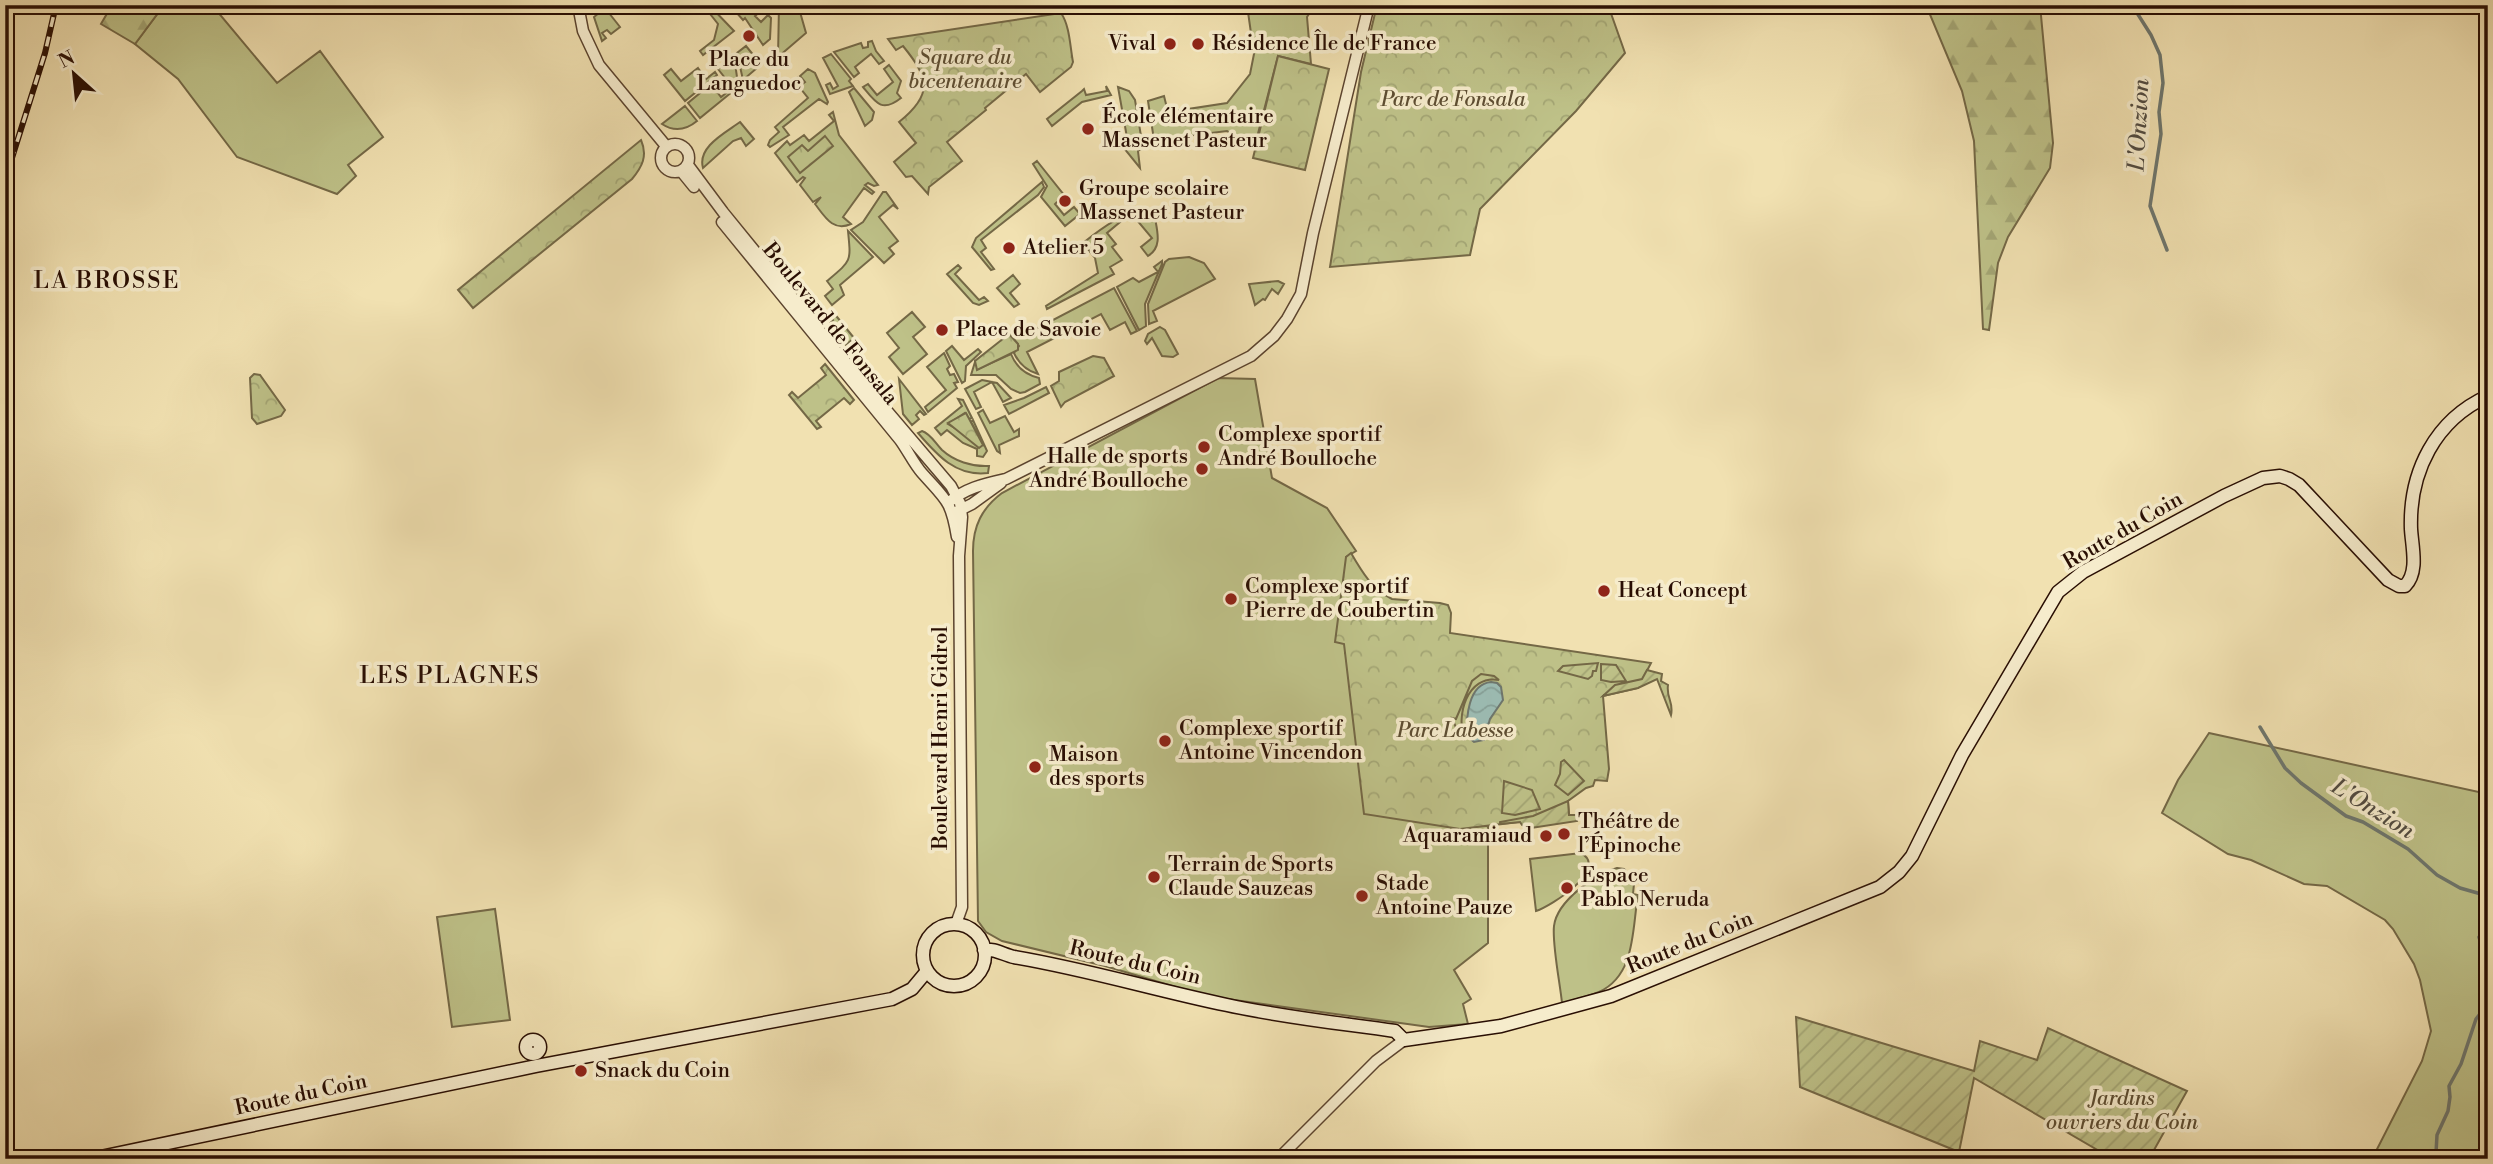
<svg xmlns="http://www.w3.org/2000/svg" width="2493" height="1164" viewBox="0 0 2493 1164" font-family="'Libre Bodoni',serif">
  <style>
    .grass { fill: #bec188; stroke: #746846; stroke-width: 2 }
    .forest { fill: url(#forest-firs); stroke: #746846; stroke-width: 2 }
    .park { fill: url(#park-crowns); stroke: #746846; stroke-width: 2 }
    .garden { fill: url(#garden-furrows); stroke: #746846; stroke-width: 2 }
    .water { fill: url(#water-waves); stroke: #6e766d; stroke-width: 2 }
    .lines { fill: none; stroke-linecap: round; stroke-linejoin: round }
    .stream { stroke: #6e766d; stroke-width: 3.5 }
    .tertiary-casing { stroke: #5b432e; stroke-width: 13 }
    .secondary-casing { stroke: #290e03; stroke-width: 15 }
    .tertiary { stroke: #f6eccc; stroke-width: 10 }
    .secondary { stroke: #f6eccc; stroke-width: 12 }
    .rail-casing { stroke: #290e03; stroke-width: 6 }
    .rail { stroke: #f6eccc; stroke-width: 3.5; stroke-dasharray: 10; stroke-linecap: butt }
    .poi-dot { fill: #8f2418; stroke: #f6eccc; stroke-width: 2.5 }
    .labels { text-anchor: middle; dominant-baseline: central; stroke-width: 7; stroke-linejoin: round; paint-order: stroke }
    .poi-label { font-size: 21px; fill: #290e03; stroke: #f6eccc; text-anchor: start }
    .park-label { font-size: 21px; font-style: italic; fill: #5d4d32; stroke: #f6eccc }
    .street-label { font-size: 21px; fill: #290e03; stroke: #f6eccc }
    .water-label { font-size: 23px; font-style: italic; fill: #514b41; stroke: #f6eccc }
    .neighbourhood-label { font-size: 23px; letter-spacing: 2px; fill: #290e03; stroke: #f6eccc }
  </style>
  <defs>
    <pattern id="forest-firs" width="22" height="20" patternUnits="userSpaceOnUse" patternTransform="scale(1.75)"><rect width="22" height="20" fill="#bec188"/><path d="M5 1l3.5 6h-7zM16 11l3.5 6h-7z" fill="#a3a574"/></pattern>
    <pattern id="park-crowns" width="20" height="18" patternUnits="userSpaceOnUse" patternTransform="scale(1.75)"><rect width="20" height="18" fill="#bec188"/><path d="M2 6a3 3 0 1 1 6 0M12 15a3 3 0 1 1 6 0" fill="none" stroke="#a3a574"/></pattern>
    <pattern id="garden-furrows" width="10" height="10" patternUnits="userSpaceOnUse" patternTransform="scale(1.75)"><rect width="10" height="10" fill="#bec188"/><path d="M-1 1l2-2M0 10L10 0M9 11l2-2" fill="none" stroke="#a3a574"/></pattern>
    <pattern id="water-waves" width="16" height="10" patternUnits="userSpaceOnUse" patternTransform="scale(1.75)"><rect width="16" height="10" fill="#9cbcb3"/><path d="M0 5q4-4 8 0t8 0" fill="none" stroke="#86a098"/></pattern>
  </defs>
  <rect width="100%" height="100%" fill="#f1e1b1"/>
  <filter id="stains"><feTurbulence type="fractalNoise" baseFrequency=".00286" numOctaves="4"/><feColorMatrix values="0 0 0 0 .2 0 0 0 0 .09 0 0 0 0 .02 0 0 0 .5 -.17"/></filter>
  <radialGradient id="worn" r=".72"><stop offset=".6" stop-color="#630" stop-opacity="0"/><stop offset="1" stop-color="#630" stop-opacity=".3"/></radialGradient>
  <path class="grass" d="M 164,5 L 212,5 L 277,83 L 320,51 L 383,137 L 348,165 L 356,176 L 337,194 L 237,157 L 178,79 L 135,44 Z
    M 703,5 L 709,5 L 734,31 L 703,55 L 700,51 L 714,40 L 718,24 Z
    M 779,5 L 798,5 L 806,33 L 778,57 Z
    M 1247,5 L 1315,5 L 1307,17 L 1311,64 L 1278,56 L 1254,149 L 1227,131 L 1154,140 L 1148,101 L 1164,96 L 1168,112 L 1227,103 L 1250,74 L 1254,54 Z
    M 764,7 L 767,11 L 764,13 L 761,11 L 755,16 L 761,22 L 768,15 L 771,18 L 770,39 L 763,45 L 745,18 L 743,20 L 735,11 L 739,8 Z
    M 605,8 L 620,27 L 611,34 L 607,30 L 602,33 L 606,38 L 602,41 L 594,17 Z
    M 872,41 L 876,51 L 884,61 L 879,64 L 871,54 L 855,67 L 859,73 L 854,77 L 834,52 L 861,43 L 863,48 L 868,47 L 868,42 Z
    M 746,46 L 759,62 L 755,66 L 757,68 L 743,80 L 737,53 Z
    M 831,54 L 851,79 L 849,81 L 853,86 L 830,94 L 826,85 L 830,83 L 833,89 L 838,86 L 823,58 Z
    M 734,56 L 738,84 L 733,88 L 718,69 Z
    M 889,65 L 901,81 L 897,93 L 901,98 C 882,113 876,103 863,87 L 868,84 L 877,95 L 893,82 L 884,69 Z
    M 698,68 L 706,79 L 715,72 L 717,75 L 685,101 L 664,75 L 671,69 L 681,81 Z
    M 808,69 L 815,73 L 828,102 L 827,104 L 819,99 L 783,127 L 789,135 L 770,147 L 768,145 L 770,140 L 779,132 L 775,127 L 808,98 L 796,83 L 787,91 L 783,87 L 797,78 L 801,85 L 805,82 L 800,76 Z
    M 711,84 L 721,97 L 730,90 L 732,92 L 700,118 L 688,103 Z
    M 1106,86 L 1111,95 L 1082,102 L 1052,126 L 1047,119 L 1082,91 L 1084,89 L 1086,95 L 1107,91 Z
    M 1118,87 L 1129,91 L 1135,100 L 1143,148 L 1138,151 L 1140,168 L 1123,147 L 1128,143 Z
    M 854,88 L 874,112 L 872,120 L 865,126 L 849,92 Z
    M 685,106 L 697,121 C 686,130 674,132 662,124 Z
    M 833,112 L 839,135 L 878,185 L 874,186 L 868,183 L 865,185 L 874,192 L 872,194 L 864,188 L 843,217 L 851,224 C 833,232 825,217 815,204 L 821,197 L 813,202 L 800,185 L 805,178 L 803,177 L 797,182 L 775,153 L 787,141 L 790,145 L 804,135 L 809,141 L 834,121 L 829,115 Z
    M 740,122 L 754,139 L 746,146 L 741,138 L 733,141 L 703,168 C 697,147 725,133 740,122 Z
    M 1037,161 L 1064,195 L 1055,204 L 1064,215 L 1074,207 L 1080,214 L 1065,226 L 1041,197 L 1047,186 L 1033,164 Z
    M 1042,182 L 1044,187 L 1038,195 L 981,240 L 986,248 L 981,252 L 994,269 L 991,270 L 972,247 L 976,238 Z
    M 883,192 L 886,192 L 898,209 L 893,205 L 879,217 L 898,241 L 889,248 L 894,254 L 884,263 L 851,230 L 863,222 Z
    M 1148,208 L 1154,212 C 1156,228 1164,246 1148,256 L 1141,247 L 1152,238 L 1131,213 L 1107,233 L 1116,244 L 1112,247 L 1122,260 L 1110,267 L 1114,274 L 1047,309 L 1046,306 L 1098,273 L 1095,258 L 1083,243 C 1103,227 1122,213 1148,208 Z
    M 848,231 L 873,257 L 840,285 L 844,295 L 832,305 L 825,296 L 833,289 L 827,281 C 852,260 851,262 848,231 Z
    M 1189,257 L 1204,263 L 1215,279 L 1153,311 L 1157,321 L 1149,324 L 1148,304 L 1165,262 L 1169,259 Z
    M 1162,261 L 1162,264 L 1145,304 L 1146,326 L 1139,330 L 1117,287 L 1133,278 L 1139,282 L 1158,272 L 1154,267 Z
    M 958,265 L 961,268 L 955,274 L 979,300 L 984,297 L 988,301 L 979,305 L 973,303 L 947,274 Z
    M 1013,275 L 1020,284 L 1010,293 L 1019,304 L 1014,307 L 997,288 Z
    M 1278,281 L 1284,284 L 1278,294 L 1272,289 L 1265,300 L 1263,299 L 1255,305 L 1249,284 Z
    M 1114,288 L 1137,331 L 1131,334 L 1125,322 L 1110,330 L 1101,314 L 1027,352 L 1038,374 C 1027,371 1019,364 1014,353 L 1019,346 L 1009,332 L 1016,327 L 1023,329 L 1036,329 Z
    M 833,312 L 854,338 L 846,345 L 829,324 L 833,320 L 830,315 Z
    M 912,312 L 925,327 L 913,337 L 927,354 L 903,374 L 889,357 L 899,348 L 887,333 Z
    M 1160,327 L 1165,330 L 1178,354 L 1173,357 L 1162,356 L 1152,338 L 1147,344 L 1145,341 L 1148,334 Z
    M 952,346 L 964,360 L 978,349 L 981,352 L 966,366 L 965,381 L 962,383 L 946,351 Z
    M 944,353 L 950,366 L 947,369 L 950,375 L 954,374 L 958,382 L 954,383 L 957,388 L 928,412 L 925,407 L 946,390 L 927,367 Z
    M 1011,354 C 1016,367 1026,375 1039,378 L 1040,384 L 1025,392 L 1020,393 L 1011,389 L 996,375 L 971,375 L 975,362 L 978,369 Z
    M 1218,378 L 1255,379 L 1272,478 L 1327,508 L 1356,551 L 1346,557 L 1345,653 L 1485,826 L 1488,826 L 1488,943 L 1454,970 L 1471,999 L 1463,1004 L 1468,1024 L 1429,1027 L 1206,996 L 1105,966 L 1002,941 L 986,932 L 978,921 L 973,551 C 973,526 982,508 1002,493 Z
    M 899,379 L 926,414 L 924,415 L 920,411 L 916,415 L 919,419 L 912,425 L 903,414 Z
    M 982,380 L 997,383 L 1011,398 L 1003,402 L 992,382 L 974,392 L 981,407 L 976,409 L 965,389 Z
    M 1046,387 L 1049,393 L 1009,414 L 1004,405 L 1024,398 Z
    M 958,399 L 963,400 L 972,418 L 969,419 L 965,413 L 948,424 L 983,445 L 971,422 L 973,420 L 987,451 L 983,457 L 977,456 L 977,449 L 963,443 L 947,430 L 941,435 L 935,428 L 962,406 Z
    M 983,410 L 990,423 L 1005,416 L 1014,432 L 1019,429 L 1019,436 L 999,445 L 1000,453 L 997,451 L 978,413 Z
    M 922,431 C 931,434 935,443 942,450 C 954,461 972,467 989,466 L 988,473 C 956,477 937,455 918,433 Z
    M 2209,733 L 2488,794 L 2488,1159 L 2372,1159 L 2422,1061 L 2431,1031 L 2420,980 L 2414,964 L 2393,929 L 2385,920 L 2327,886 L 2304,884 L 2251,860 L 2228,854 L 2162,813 L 2178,780 Z
    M 1581,853 C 1610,869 1551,906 1536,911 L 1530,859 Z
    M 1617,868 L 1624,869 L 1637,883 L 1634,884 L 1633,894 L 1638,895 C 1632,929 1636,975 1599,992 C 1587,997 1574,1000 1562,1003 C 1560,983 1552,944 1554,926 C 1557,901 1595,874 1617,868 Z
    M 495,909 L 510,1020 L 452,1027 L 437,917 Z"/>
  <path class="forest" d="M 112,5 L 164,5 L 135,44 L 101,24 Z
    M 1926,5 L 2040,5 L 2053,143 L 2050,168 L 2008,237 L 1998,263 L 1989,330 L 1983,329 L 1974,141 L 1962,91 Z"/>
  <path class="park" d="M 1377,5 L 1608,5 L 1625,53 L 1576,111 L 1480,209 L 1470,255 L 1330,267 L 1361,72 Z
    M 1061,13 C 1070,26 1070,47 1073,62 L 1071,67 L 1040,92 L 1026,74 L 985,108 L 986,110 L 947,142 L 962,161 L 929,187 L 928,194 L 912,176 L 906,177 L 894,162 L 916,143 L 899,122 C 934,94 929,78 903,46 L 896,50 L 888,39 Z
    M 1278,56 L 1329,69 L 1305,170 L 1253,158 Z
    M 825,136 L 833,146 L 800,173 L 788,157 L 802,145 L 808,151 Z
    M 641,140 C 648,156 642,167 632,179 L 473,308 L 458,290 Z
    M 1009,334 L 1018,344 L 1018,350 L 977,370 L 975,361 Z
    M 1093,356 L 1104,358 L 1114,376 L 1065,402 L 1061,407 L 1051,386 L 1059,381 L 1059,372 Z
    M 825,364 L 854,400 L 850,404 L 844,398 L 816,421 L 821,427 L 817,429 L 789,395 L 792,392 L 798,398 L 826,375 L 821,368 Z
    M 254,374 L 260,375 L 285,410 L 281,416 L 257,424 L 252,418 L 250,378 Z
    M 966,413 L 983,445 L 979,448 L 948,423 Z
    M 1351,553 C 1362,572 1372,589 1392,599 L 1440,603 L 1448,605 L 1451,613 L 1450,633 L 1651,663 L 1638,688 L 1603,696 L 1609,769 L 1607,781 L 1595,780 L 1593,786 L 1586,788 L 1568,801 L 1569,816 L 1460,829 L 1364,814 L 1344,644 L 1335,642 L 1346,557 Z"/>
  <path class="garden" d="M 1598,663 L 1596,671 L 1593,671 L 1592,676 L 1588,679 L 1558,671 L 1563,666 Z
    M 1601,664 L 1616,665 L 1626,681 L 1611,682 L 1601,680 Z
    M 1647,670 L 1662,674 L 1661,681 L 1668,685 C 1666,698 1674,702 1671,715 L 1657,679 L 1638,688 L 1603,696 L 1615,685 L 1642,679 Z
    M 1481,674 L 1494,676 L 1499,680 C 1467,674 1455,717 1465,740 L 1457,730 L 1452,718 L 1456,719 L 1472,681 Z
    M 1564,760 L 1584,781 L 1568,795 L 1555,785 L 1560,774 L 1561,762 Z
    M 1504,781 L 1532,790 L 1540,809 L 1515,815 L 1502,813 Z
    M 1568,801 L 1569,815 L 1576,815 L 1577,821 L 1531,828 L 1522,825 L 1520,822 L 1500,824 L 1500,822 L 1533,816 Z
    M 1796,1017 L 1974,1071 L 1980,1041 L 2037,1060 L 2048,1028 L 2187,1091 L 2149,1159 L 2113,1159 L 1974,1078 L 1959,1152 L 1800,1087 Z"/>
  <path class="water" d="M 1491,682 L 1497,683 L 1501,687 L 1503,700 L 1490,719 L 1484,740 L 1474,742 L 1467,736 C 1466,718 1468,684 1491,682 Z"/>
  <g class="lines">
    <path class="stream" d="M 2132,5 L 2151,35 L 2160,55 L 2163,83 L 2159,112 L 2161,134 L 2150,206 L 2167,250
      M 2260,727 L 2285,768 L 2301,783 L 2346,816 L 2363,822 L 2408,849 L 2437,875 L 2460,888 L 2488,896
      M 2488,926 L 2479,937 L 2481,944 L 2488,952
      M 2432,1159 L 2436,1153 L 2437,1135 L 2448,1111 L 2450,1097 L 2449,1086 L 2461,1064 L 2476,1019 L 2483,1010 C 2480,996 2477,985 2488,973"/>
    <defs>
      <path id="tertiary" d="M 578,5 L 583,31 L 599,65 L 666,146
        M661 158a14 14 0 1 1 28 0a14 14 0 1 1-28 0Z
        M 688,165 L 723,212 L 837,352 L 951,486 L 960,503 L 962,517 L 959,556 L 962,907 L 956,924
        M 681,171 L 694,187
        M 722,222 L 900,440 C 908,451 914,464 922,473 C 946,500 951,500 957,537
        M 948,503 C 965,488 984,484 1006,479 L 1251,356 L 1274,336 L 1287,319 L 1301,294 L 1313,233 L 1369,5
        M 956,512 L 972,504 L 1001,483
        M 1278,1159 L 1376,1061 L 1404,1040"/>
      <path id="secondary" d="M923 955a31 31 0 1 1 62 0a31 31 0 1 1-62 0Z
        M 984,950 C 994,948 1004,955 1014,957 C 1086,969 1155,990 1227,1005 C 1282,1017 1339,1023 1395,1031 L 1404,1040 L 1501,1026 L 1611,996 L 1880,887 L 1899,872 L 1912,856 L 1962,755 L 2058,592 L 2083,572 L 2224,496 L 2263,478 L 2280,476 L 2289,479 L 2299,485 L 2388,580 L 2399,586 L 2405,586 C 2419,572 2412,547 2411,529 C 2409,472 2435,420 2488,396
        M526 1047a7 7 0 1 1 14 0a7 7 0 1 1-14 0Z
        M 91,1159 L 536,1066 L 892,999 L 912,989 L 927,971"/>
    </defs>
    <use href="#tertiary" class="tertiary-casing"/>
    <use href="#secondary" class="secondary-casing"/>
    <use href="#tertiary" class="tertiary"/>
    <use href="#secondary" class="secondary"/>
    <defs>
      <path id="rail" d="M 5,180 L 45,53 L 56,5"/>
    </defs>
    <use href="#rail" class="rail-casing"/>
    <use href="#rail" class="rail"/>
  </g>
  <g class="poi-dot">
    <circle cx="749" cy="36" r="7"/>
    <circle cx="1170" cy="44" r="7"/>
    <circle cx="1198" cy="44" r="7"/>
    <circle cx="1088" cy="129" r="7"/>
    <circle cx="1065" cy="201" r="7"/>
    <circle cx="1009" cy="248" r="7"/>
    <circle cx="942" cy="330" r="7"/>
    <circle cx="1204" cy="447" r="7"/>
    <circle cx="1202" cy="469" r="7"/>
    <circle cx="1604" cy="591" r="7"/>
    <circle cx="1231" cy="599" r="7"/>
    <circle cx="1165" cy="741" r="7"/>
    <circle cx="1035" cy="767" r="7"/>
    <circle cx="1564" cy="834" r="7"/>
    <circle cx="1546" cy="836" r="7"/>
    <circle cx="1154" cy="877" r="7"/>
    <circle cx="1567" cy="888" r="7"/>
    <circle cx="1362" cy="896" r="7"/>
    <circle cx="581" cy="1071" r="7"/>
  </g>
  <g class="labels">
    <g class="poi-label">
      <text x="1156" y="44" text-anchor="end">Vival</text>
      <text x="1212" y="44">Résidence Île de France</text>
      <text x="749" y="60" text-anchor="middle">Place du<tspan x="749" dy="24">Languedoc</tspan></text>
      <text x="1102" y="117">École élémentaire<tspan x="1102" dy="24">Massenet Pasteur</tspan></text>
      <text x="1079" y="189">Groupe scolaire<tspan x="1079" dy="24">Massenet Pasteur</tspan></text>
      <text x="1023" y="248">Atelier 5</text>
      <text x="956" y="330">Place de Savoie</text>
      <text x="1218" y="435">Complexe sportif<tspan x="1218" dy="24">André Boulloche</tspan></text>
      <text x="1188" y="457" text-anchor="end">Halle de sports<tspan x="1188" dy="24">André Boulloche</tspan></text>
      <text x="1245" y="587">Complexe sportif<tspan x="1245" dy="24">Pierre de Coubertin</tspan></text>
      <text x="1618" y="591">Heat Concept</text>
      <text x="1179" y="729">Complexe sportif<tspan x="1179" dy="24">Antoine Vincendon</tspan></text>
      <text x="1049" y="755">Maison<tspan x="1049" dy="24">des sports</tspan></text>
      <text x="1578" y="822">Théâtre de<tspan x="1578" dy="24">l’Épinoche</tspan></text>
      <text x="1532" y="836" text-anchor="end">Aquaramiaud</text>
      <text x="1168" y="865">Terrain de Sports<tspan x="1168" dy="24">Claude Sauzeas</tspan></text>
      <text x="1581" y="876">Espace<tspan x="1581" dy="24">Pablo Neruda</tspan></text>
      <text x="1376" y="884">Stade<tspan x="1376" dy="24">Antoine Pauze</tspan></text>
      <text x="595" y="1071">Snack du Coin</text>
    </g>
    <g class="park-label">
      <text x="965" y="58">Square du<tspan x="965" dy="24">bicentenaire</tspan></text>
      <text x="1453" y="100">Parc de Fonsala</text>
      <text x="1455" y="731">Parc Labesse</text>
      <text x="2122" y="1099">Jardins<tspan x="2122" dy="24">ouvriers du Coin</tspan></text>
    </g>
    <g class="street-label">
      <text transform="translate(830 324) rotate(51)">Boulevard de Fonsala</text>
      <text transform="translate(2123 531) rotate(-30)">Route du Coin</text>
      <text transform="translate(941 738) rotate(-90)">Boulevard Henri Gidrol</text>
      <text transform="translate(1690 943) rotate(-22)">Route du Coin</text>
      <text transform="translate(1135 963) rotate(13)">Route du Coin</text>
      <text transform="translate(301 1095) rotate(-12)">Route du Coin</text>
    </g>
    <g class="water-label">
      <text transform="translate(2139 125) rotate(-87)">L'Onzion</text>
      <text transform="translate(2373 809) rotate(32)">L'Onzion</text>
    </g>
    <g class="neighbourhood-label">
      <text x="107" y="281">LA BROSSE</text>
      <text x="450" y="676">LES PLAGNES</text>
    </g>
  </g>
  <rect width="2493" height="1164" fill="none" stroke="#f1e1b1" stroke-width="28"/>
  <rect x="7" y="7" width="2479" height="1150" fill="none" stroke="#290e03" stroke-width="3.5"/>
  <rect x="14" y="14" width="2465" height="1136" fill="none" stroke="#290e03" stroke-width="2"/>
  <g transform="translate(74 74) rotate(333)" stroke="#f6eccc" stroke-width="5" paint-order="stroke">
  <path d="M0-5L12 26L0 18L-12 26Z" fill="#290e03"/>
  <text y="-10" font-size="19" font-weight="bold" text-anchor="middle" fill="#290e03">N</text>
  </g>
  <rect width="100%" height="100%" filter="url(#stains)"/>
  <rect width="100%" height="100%" fill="url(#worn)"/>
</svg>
